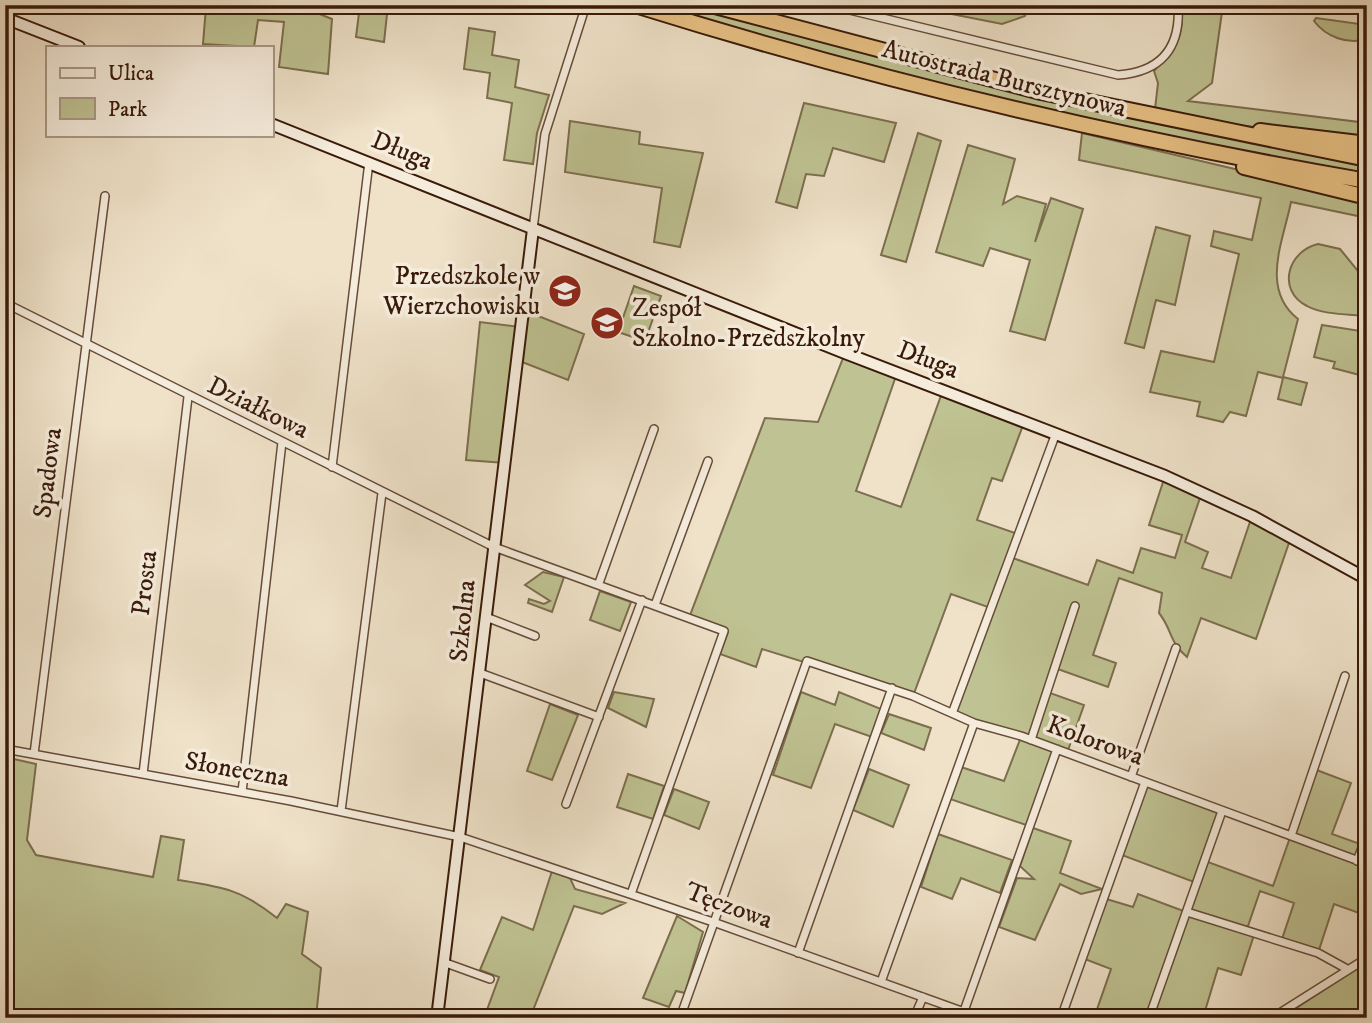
<svg xmlns="http://www.w3.org/2000/svg" width="1372" height="1023" viewBox="0 0 1372 1023" font-family="'IM FELL DW Pica',serif">
  <style>
    .green { fill: #bfc292; stroke: #7c6e4e; stroke-width: 2 }
    .lines { fill: none; stroke-linecap: round; stroke-linejoin: round }
    .street-casing { stroke: #664c39; stroke-width: 10 }
    .secondary-casing { stroke: #391a09; stroke-width: 14 }
    .highway-casing { stroke: #391a09; stroke-width: 18 }
    .street { stroke: #f5ecdc; stroke-width: 7 }
    .secondary { stroke: #f5ecdc; stroke-width: 10 }
    .highway { stroke: #e8c184; stroke-width: 14 }
    .labels { text-anchor: middle; dominant-baseline: central; stroke-width: 7; stroke-linejoin: round; paint-order: stroke }
    .street-label { font-size: 26px; fill: #391a09; stroke: #f5ecdc }
    .poi-label { font-size: 26px; fill: #391a09; stroke: #f5ecdc; text-anchor: end }
  </style>
  <rect width="100%" height="100%" fill="#efe2c9"/>
  <filter id="stains"><feTurbulence type="fractalNoise" baseFrequency=".00286" numOctaves="4"/><feColorMatrix values="0 0 0 0 .2 0 0 0 0 .09 0 0 0 0 .02 0 0 0 .5 -.17"/></filter>
  <radialGradient id="worn" r=".72"><stop offset=".6" stop-color="#630" stop-opacity="0"/><stop offset="1" stop-color="#630" stop-opacity=".3"/></radialGradient>
  <path class="green" d="M 198,5 L 312,5 L 312,11 L 332,19 L 328,74 L 279,67 L 284,22 L 258,20 L 254,47 L 203,44 L 206,7 Z
    M 360,5 L 388,5 L 384,42 L 356,37 Z
    M 651,5 L 695,5 C 916,69 1140,123 1367,164 L 1367,177 L 1169,139 L 918,80 Z
    M 906,5 L 1030,5 L 1025,16 L 1002,24 Z
    M 1181,5 L 1223,5 L 1212,83 L 1188,101 L 1367,123 L 1367,141 L 1229,124 L 1155,109 L 1158,83 L 1154,71 C 1174,47 1185,41 1181,5 Z
    M 1316,18 L 1367,25 L 1367,39 C 1348,45 1326,37 1314,21 Z
    M 469,28 L 495,32 L 492,55 L 519,60 L 515,87 L 549,95 L 537,133 L 533,164 L 504,160 L 512,103 L 487,98 L 490,73 L 464,69 Z
    M 804,103 L 896,123 L 884,162 L 833,148 L 824,176 L 806,174 L 797,208 L 776,202 Z
    M 570,121 L 640,132 L 639,144 L 703,153 L 680,247 L 654,242 L 662,188 L 565,172 Z
    M 918,133 L 941,141 L 906,262 L 881,255 Z
    M 1082,133 L 1367,200 L 1367,218 L 1291,202 C 1283,242 1260,289 1298,319 L 1283,377 L 1307,383 L 1301,405 L 1278,399 L 1283,378 L 1258,372 L 1246,416 L 1230,412 L 1223,422 L 1197,416 L 1200,402 L 1150,392 L 1161,351 L 1214,362 L 1239,254 L 1211,246 L 1214,231 L 1252,240 L 1261,198 L 1079,160 Z
    M 968,145 L 1015,159 L 1003,204 L 1017,196 L 1046,204 L 1035,242 L 1051,198 L 1083,209 L 1045,340 L 1010,331 L 1030,260 L 990,248 L 983,266 L 936,252 Z
    M 1156,227 L 1190,236 L 1175,305 L 1156,300 L 1144,348 L 1125,343 Z
    M 1318,244 L 1340,249 L 1367,282 L 1367,316 C 1348,314 1323,315 1307,306 C 1276,290 1288,251 1318,244 Z
    M 634,286 L 661,296 L 645,341 L 618,332 Z
    M 523,310 L 584,334 L 568,380 L 517,360 L 505,463 L 466,460 L 480,322 L 520,327 Z
    M 1322,325 L 1367,332 L 1367,377 L 1333,368 L 1335,362 L 1314,357 Z
    M 845,353 L 897,373 L 856,491 L 901,507 L 943,390 L 1025,420 L 1002,481 L 992,478 L 977,520 L 1018,534 L 1010,557 L 1088,585 L 1097,560 L 1133,573 L 1141,548 L 1175,558 L 1182,535 L 1149,525 L 1165,476 L 1202,492 L 1185,542 L 1208,552 L 1202,568 L 1231,578 L 1252,516 L 1291,537 L 1256,639 L 1201,618 L 1187,657 C 1169,642 1172,629 1159,613 L 1162,593 L 1119,578 L 1093,655 L 1116,663 L 1108,687 L 1055,668 L 1047,692 L 1084,705 L 1067,753 L 1057,750 L 1029,826 L 950,799 L 961,767 L 1004,781 L 1021,737 L 974,723 L 953,711 L 991,608 L 951,594 L 913,696 L 762,649 L 756,667 L 720,654 L 728,632 L 689,618 L 765,418 L 818,422 Z
    M 543,572 L 564,577 L 552,612 L 528,603 L 529,599 L 544,604 L 550,601 L 525,585 Z
    M 600,591 L 631,602 L 620,631 L 590,620 Z
    M 614,692 L 654,699 L 646,727 L 608,708 Z
    M 801,692 L 835,705 L 839,692 L 881,709 L 872,737 L 835,724 L 811,788 L 773,775 Z
    M 550,704 L 578,715 L 552,780 L 527,771 Z
    M 889,714 L 931,728 L 924,750 L 881,733 Z
    M 5,757 L 36,764 L 27,840 L 36,855 L 153,877 L 161,836 L 184,840 L 178,880 C 222,887 241,889 277,918 L 286,904 L 308,912 L 302,954 L 321,968 L 316,1018 L 5,1018 Z
    M 869,769 L 909,785 L 893,827 L 853,810 Z
    M 1314,769 L 1351,783 L 1332,834 L 1363,845 L 1357,861 L 1367,864 L 1367,889 L 1359,913 L 1334,904 L 1319,950 L 1282,939 L 1294,903 L 1260,891 L 1246,932 L 1254,935 L 1241,975 L 1218,968 L 1205,1011 L 1227,1018 L 1155,1018 L 1151,1014 L 1149,1018 L 1094,1018 L 1111,969 L 1082,958 L 1103,898 L 1133,907 L 1138,894 L 1186,912 L 1197,883 L 1119,854 L 1145,782 L 1222,811 L 1205,861 L 1273,886 Z
    M 628,774 L 664,786 L 653,819 L 617,807 Z
    M 674,789 L 709,802 L 699,829 L 664,815 Z
    M 1033,828 L 1071,841 L 1060,873 L 1102,889 L 1081,894 L 1060,884 L 1035,940 L 999,927 L 1017,878 L 1034,879 L 1020,866 Z
    M 938,834 L 1012,860 L 1000,893 L 961,878 L 952,899 L 921,887 Z
    M 552,871 L 570,878 L 575,889 L 625,903 L 602,914 L 574,906 L 530,1018 L 484,1018 L 499,977 L 480,970 L 502,917 L 533,930 Z
    M 677,916 L 703,932 L 685,993 L 676,991 L 669,1007 L 643,998 Z
    M 1367,962 L 1367,1018 L 1281,1018 Z"/>
  <g class="lines">
    <defs>
      <path id="street" d="M 829,5 L 1118,75 C 1161,72 1181,48 1178,5
        M 533,229 L 545,134 L 586,5
        M 5,303 L 494,547 L 724,631 L 631,894
        M 5,318 L 7,304
        M 332,467 L 369,162
        M 599,583 L 654,429
        M 655,605 L 708,461
        M 486,617 L 535,636
        M 480,673 L 599,717
        M 953,711 L 1056,433
        M 1031,740 L 1075,606
        M 5,749 L 291,801 L 460,837 L 716,923 L 981,1018
        M 34,754 L 105,196
        M 143,774 L 188,397
        M 1131,777 L 1176,648
        M 242,792 L 282,442
        M 566,804 L 642,600
        M 341,811 L 382,493
        M 1291,836 L 1345,676
        M 1357,861 L 1367,835
        M 1187,912 L 1318,953 L 1347,969
        M 798,953 L 892,688
        M 443,962 L 490,979
        M 881,982 L 974,723
        M 964,1011 L 1057,749
        M 680,1018 L 807,661 L 913,696 L 974,723 L 1021,736 L 1367,864
        M 914,1018 L 923,997
        M 1061,1018 L 1145,782
        M 1149,1018 L 1222,811
        M 1272,1018 L 1367,958"/>
      <path id="secondary" d="M 5,18 L 79,47
        M 271,124 L 845,353 L 1165,476 L 1252,516 L 1367,579
        M 437,1018 L 533,229"/>
      <path id="highway" d="M 635,5 C 875,80 1119,138 1367,181
        M 711,5 L 1041,92 L 1367,159
        M 1260,131 L 1367,144
        M 1244,167 L 1367,197"/>
    </defs>
    <use href="#street" class="street-casing"/>
    <use href="#secondary" class="secondary-casing"/>
    <use href="#highway" class="highway-casing"/>
    <use href="#street" class="street"/>
    <use href="#secondary" class="secondary"/>
    <use href="#highway" class="highway"/>
  </g>
  <defs>
    <symbol id="school-disc" viewBox="-11 -11 22 22"><circle r="9.5" fill="#8f2418" stroke="#f5ecdc"/><path d="M0-5L7-2L0 1L-7-2ZM-4 1L0 2.5L4 1V4Q0 6-4 4Z" fill="#fff"/></symbol>
  </defs>
  <g fill-rule="evenodd">
    <use href="#school-disc" x="546" y="272" width="38" height="38"/>
    <use href="#school-disc" x="588" y="304" width="38" height="38"/>
  </g>
  <g class="labels">
    <g class="street-label">
      <text transform="translate(1004 79) rotate(14)">Autostrada Bursztynowa</text>
      <text transform="translate(402 151) rotate(22)">Długa</text>
      <text transform="translate(928 360) rotate(21)">Długa</text>
      <text transform="translate(258 408) rotate(26)">Działkowa</text>
      <text transform="translate(48 473) rotate(-83)">Spadowa</text>
      <text transform="translate(145 583) rotate(-83)">Prosta</text>
      <text transform="translate(463 621) rotate(-84)">Szkolna</text>
      <text transform="translate(1095 741) rotate(20)">Kolorowa</text>
      <text transform="translate(237 770) rotate(10)">Słoneczna</text>
      <text transform="translate(729 906) rotate(20)">Tęczowa</text>
    </g>
    <g class="poi-label">
      <text x="540" y="276">Przedszkole w<tspan x="540" dy="30">Wierzchowisku</tspan></text>
      <text x="632" y="308" text-anchor="start">Zespół<tspan x="632" dy="30">Szkolno-Przedszkolny</tspan></text>
    </g>
  </g>
  <rect width="1372" height="1023" fill="none" stroke="#efe2c9" stroke-width="28"/>
  <rect x="7" y="7" width="1358" height="1009" fill="none" stroke="#391a09" stroke-width="3.5"/>
  <rect x="14" y="14" width="1344" height="995" fill="none" stroke="#391a09" stroke-width="2"/>
  <rect x="46" y="46" width="228" height="91" fill="#f5ecdc" stroke="#aa9888" stroke-width="2"/>
  <rect x="60" y="68" width="35" height="10" fill="#f5ecdc" stroke="#aa9888" stroke-width="2"/>
  <text x="108" y="80" font-size="21" fill="#391a09">Ulica</text>
  <rect x="60" y="98" width="35" height="21" fill="#bfc292" stroke="#aa9888" stroke-width="2"/>
  <text x="108" y="116" font-size="21" fill="#391a09">Park</text>
  <rect width="100%" height="100%" filter="url(#stains)"/>
  <rect width="100%" height="100%" fill="url(#worn)"/>
</svg>
